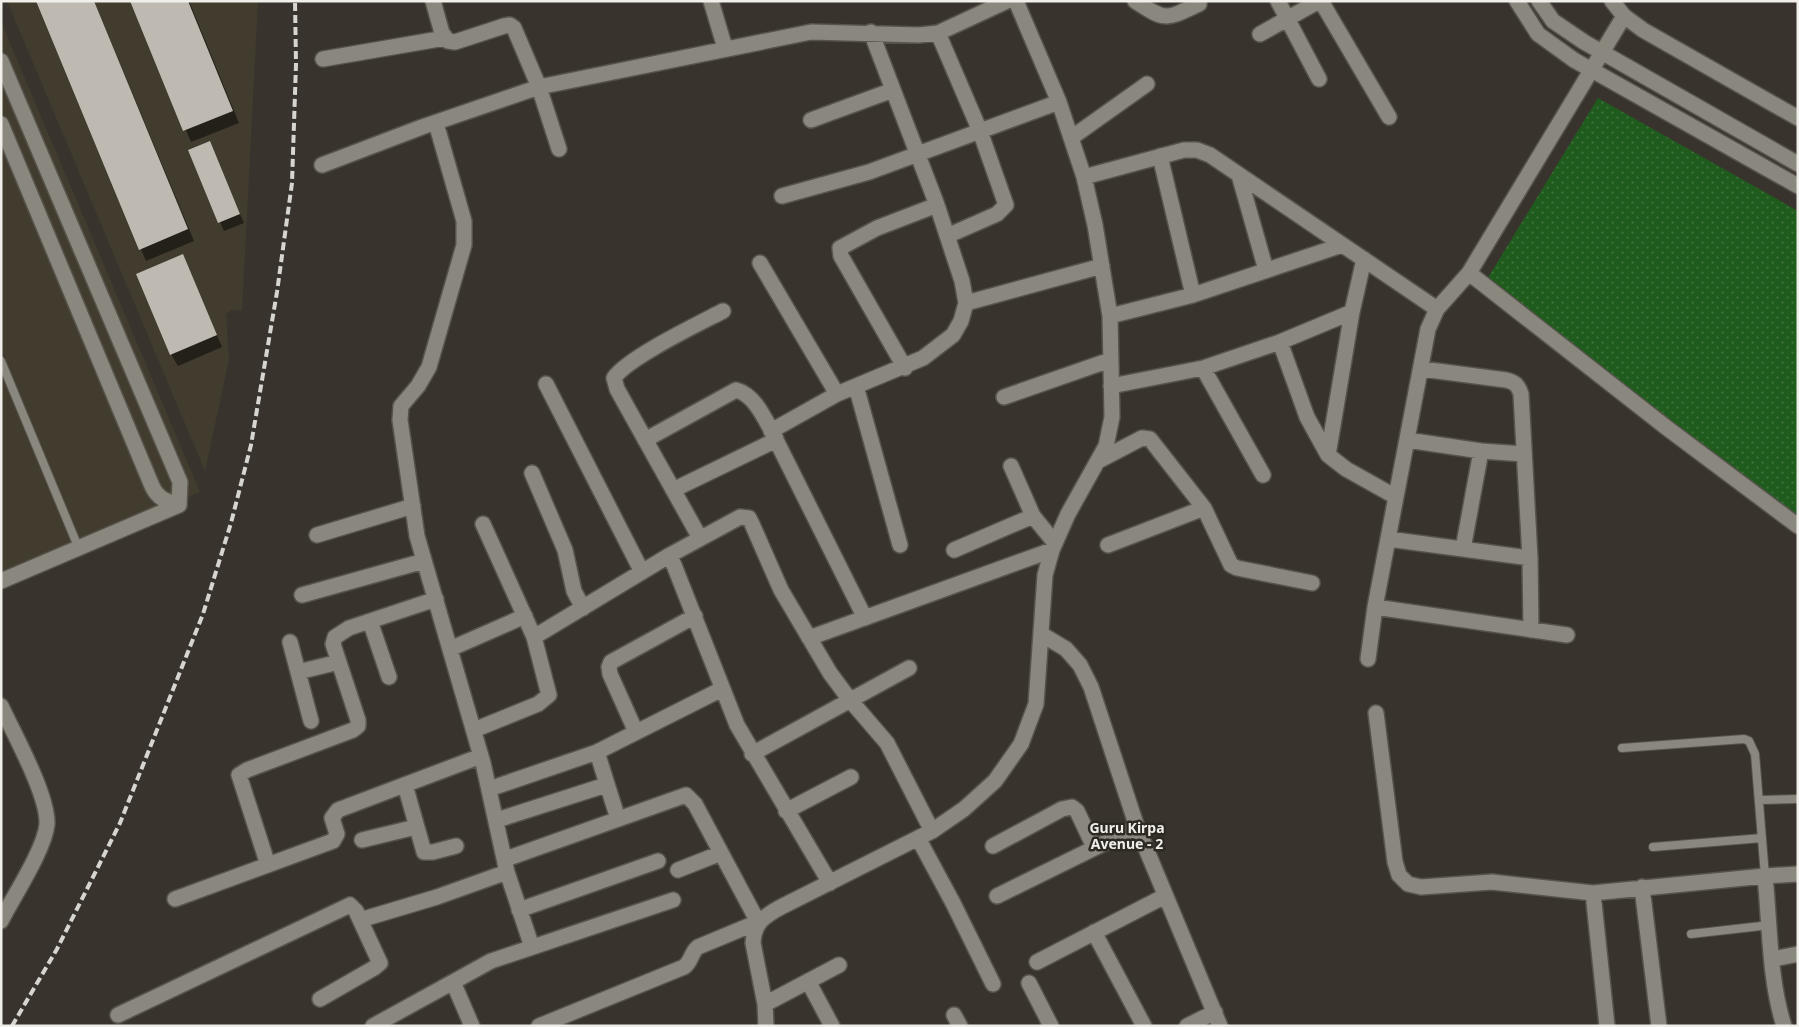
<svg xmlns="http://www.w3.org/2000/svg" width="1799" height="1027" viewBox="0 0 1799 1027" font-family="'Noto Sans',sans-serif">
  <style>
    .built { fill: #423c2f }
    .grass { fill: url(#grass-dots) }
    .shadow { fill: #0007 }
    .building { fill: #bebab1 }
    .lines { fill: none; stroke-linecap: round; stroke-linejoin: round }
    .lane-casing { stroke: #56534c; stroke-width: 10 }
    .street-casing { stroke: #56534c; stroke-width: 18 }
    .secondary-casing { stroke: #56534c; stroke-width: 18 }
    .lane { stroke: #8a877e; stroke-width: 8 }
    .street { stroke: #8a877e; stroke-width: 15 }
    .secondary { stroke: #8a877e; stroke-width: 15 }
    .rail { stroke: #d7d5d0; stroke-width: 4; stroke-dasharray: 8 4; stroke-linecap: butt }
    .labels { text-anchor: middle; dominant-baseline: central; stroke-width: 5; stroke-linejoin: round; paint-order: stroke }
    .neighbourhood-label { font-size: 14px; font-weight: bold; fill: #f1efea; stroke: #2d2a23 }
  </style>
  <defs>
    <pattern id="grass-dots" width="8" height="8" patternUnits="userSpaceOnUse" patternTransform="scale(1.25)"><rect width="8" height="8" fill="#1f5b1c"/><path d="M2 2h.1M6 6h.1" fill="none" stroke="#40733d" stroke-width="1.8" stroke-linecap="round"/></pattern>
  </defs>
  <rect width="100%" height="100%" fill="#38342d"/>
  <path class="built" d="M 7,1 L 258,1 L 242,311 L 232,310 L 226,314 L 229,359 L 205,471 Z
    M 1,22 L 200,492 L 1,575 Z"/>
  <path class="grass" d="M 1598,98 L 1798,211 L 1798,523 L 1481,289 Z"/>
  <path class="shadow" d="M 37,1 L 94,1 L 194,241 L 146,261 Z
    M 131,1 L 189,1 L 239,123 L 191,142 Z
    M 209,143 L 244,223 L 224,231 L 190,151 Z
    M 182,255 L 222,347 L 178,366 L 171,354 Z"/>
  <path class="building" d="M 36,1 L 94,1 L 188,229 L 139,250 Z
    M 130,1 L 188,1 L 233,111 L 183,131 Z
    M 210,141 L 240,214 L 218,223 L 188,150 Z
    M 183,254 L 217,335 L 170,355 L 136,274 Z"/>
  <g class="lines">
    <defs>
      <path id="lane" d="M 1,361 L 79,549
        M 1622,748 L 1744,739 L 1749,741 L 1755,754 L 1765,876
        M 1759,800 L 1798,799
        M 1653,847 L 1762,838
        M 1691,934 L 1770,925"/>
      <path id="street" d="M 433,1 L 442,33 L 448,41 L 455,42 L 504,26 L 510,25 L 514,28 L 539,87 L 559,149
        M 711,1 L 725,48
        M 1135,1 C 1167,22 1166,19 1199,4
        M 1278,1 L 1319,79
        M 1321,1 L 1389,117
        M 1612,1 L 1624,16 L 1643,30 L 1798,118
        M 871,32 L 937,205 L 962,281 L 966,303 L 1102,266
        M 938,33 L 980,131 L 1006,205 L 997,214 L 947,236
        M 1260,34 L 1319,1
        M 323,59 L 445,38
        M 1,61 L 180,482 L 179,505
        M 811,120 L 893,90
        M 436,123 L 464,221 L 464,245 L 429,367 L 418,386 L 401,406 L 400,420 L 417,536 L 483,763 L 507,872 L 532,947
        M 1,124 L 152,486 C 158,499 166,501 179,505
        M 1071,138 L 1147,84
        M 1160,156 L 1193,295
        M 322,165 L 422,127 L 539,87 L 811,32 L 919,35 L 938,33 L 1007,1
        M 1239,175 L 1266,270
        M 1084,177 L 1184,150 L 1197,150 L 1210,155 L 1437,309 L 1428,329 L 1375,607 L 1368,659
        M 782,196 L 869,172 L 1059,102
        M 1364,259 L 1352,312 L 1328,455 L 1346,469 L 1396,497
        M 760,263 L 837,394
        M 1469,273 L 1667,428 L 1798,526
        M 1437,309 L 1469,273 L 1624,16
        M 1110,316 L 1193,295 L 1342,245
        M 905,368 L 841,256 L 840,248 L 877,228 L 937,205
        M 1203,368 L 1263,475
        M 546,384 L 642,572
        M 856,386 L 900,545
        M 1111,386 L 1203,368 L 1280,342
        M 1004,397 L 1110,360
        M 771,431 L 837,394 L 923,358 L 953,335 L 961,321 L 966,303
        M 645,440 L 736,390 C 756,395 766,422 776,439
        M 1407,440 L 1481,451 L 1524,454
        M 1328,455 L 1307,417 L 1280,342 L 1352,312
        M 1098,461 L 1142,438 L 1150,439 L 1204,508 L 1231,565 L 1237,568 L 1312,583
        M 1011,466 L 1033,516 L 1055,543
        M 532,473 L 565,550 L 574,591 L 583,608
        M 673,490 L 776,440 L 865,618
        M 483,524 L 534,637 L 670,555
        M 317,535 L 413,506
        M 700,538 L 617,389 L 614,378 C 627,358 698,324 723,311
        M 1388,539 L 1530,558 L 1521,394 C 1518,385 1515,382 1506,380 L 1422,369
        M 1108,545 L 1204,508
        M 1463,549 L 1481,451
        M 954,550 L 1033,516
        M 1530,558 L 1531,630
        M 1,581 L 179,505
        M 302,595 L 424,561
        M 1375,607 L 1567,635
        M 370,621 L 389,677
        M 1041,634 L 1066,649 L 1080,665 L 1091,687 L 1137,827 L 1220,1026
        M 809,638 L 1052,550
        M 290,642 L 311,721
        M 450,649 L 525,616
        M 298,672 L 339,662
        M 1376,713 L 1395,862 L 1399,875 L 1408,884 L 1421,887 L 1492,882 L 1593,893 L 1765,876 C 1770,925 1769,979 1784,1026
        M 474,730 L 538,704 L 549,695 L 534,637
        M 636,732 L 610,674 L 609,667 L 611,662 L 695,616
        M 597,752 L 618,819
        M 752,754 L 909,668
        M 405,785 L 424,852 L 433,852 L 456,846
        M 489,789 L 597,752 L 722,689
        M 786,811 L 851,777
        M 497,820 L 606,785
        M 918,838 L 953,903 L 993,984
        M 362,840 L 416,827
        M 993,846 L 1062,809 L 1072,807 L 1077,811 L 1094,847
        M 506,859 L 686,795 L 695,804 L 758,922 L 698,947 C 691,952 692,961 684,967 L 539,1026
        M 268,865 L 239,775 L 247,770 L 353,730 L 358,726 L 358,720 L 333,644 L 335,637 L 349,628 L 436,599
        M 678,870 L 721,853
        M 1765,876 L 1798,874
        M 830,883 L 737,725 L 670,555 L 740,517 L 749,518 L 752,524 L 781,590 L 830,673 L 850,700 L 887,743 L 932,831
        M 1642,887 L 1659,1026
        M 1593,893 L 1607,1026
        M 997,896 L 1137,827
        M 175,899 L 333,841 L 337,834 L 332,818 L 338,810 L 481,756
        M 519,910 L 658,861
        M 360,920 L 437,897 L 507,872
        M 1094,932 L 1144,1026
        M 1773,959 L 1798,954
        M 1037,962 L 1165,896
        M 808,981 L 832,1026
        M 453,982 L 491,961 L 673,900
        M 1029,983 L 1051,1026
        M 765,1004 L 839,965
        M 118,1015 L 350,905 L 356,911 L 380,963 L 374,968 L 320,999
        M 954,1015 L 960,1026
        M 373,1026 L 453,982 L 472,1026
        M 766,1026 L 765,1004 L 753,943 C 754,923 764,916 781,907 L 932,831 L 964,809 L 995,781 L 1021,744 L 1036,704 L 1045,575 L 1052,550 L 1068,514 L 1106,446 L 1112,417 L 1110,316 L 1095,225 L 1084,177 L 1059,102 L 1016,1
        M 1187,1026 L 1215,1012"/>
      <path id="secondary" d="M 1517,1 L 1538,34 L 1574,60 L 1798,186
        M 1539,1 L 1553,21 L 1584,42 L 1798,164
        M 1,706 C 14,734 48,795 47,824 C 45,849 13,897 1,921"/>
    </defs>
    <use href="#lane" class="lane-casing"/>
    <use href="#street" class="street-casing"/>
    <use href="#secondary" class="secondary-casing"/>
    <use href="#lane" class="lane"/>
    <use href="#street" class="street"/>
    <use href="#secondary" class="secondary"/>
    <path class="rail" d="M 12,1026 L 57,949 L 120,823 L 203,614 L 231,523 L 251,445 L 277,292 L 292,183 L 296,64 L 295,1"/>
  </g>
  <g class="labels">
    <g class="neighbourhood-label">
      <text x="1127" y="827">Guru Kirpa<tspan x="1127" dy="16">Avenue - 2</tspan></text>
    </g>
  </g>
  <rect width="1799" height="1027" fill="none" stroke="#f1efea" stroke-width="5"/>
</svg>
